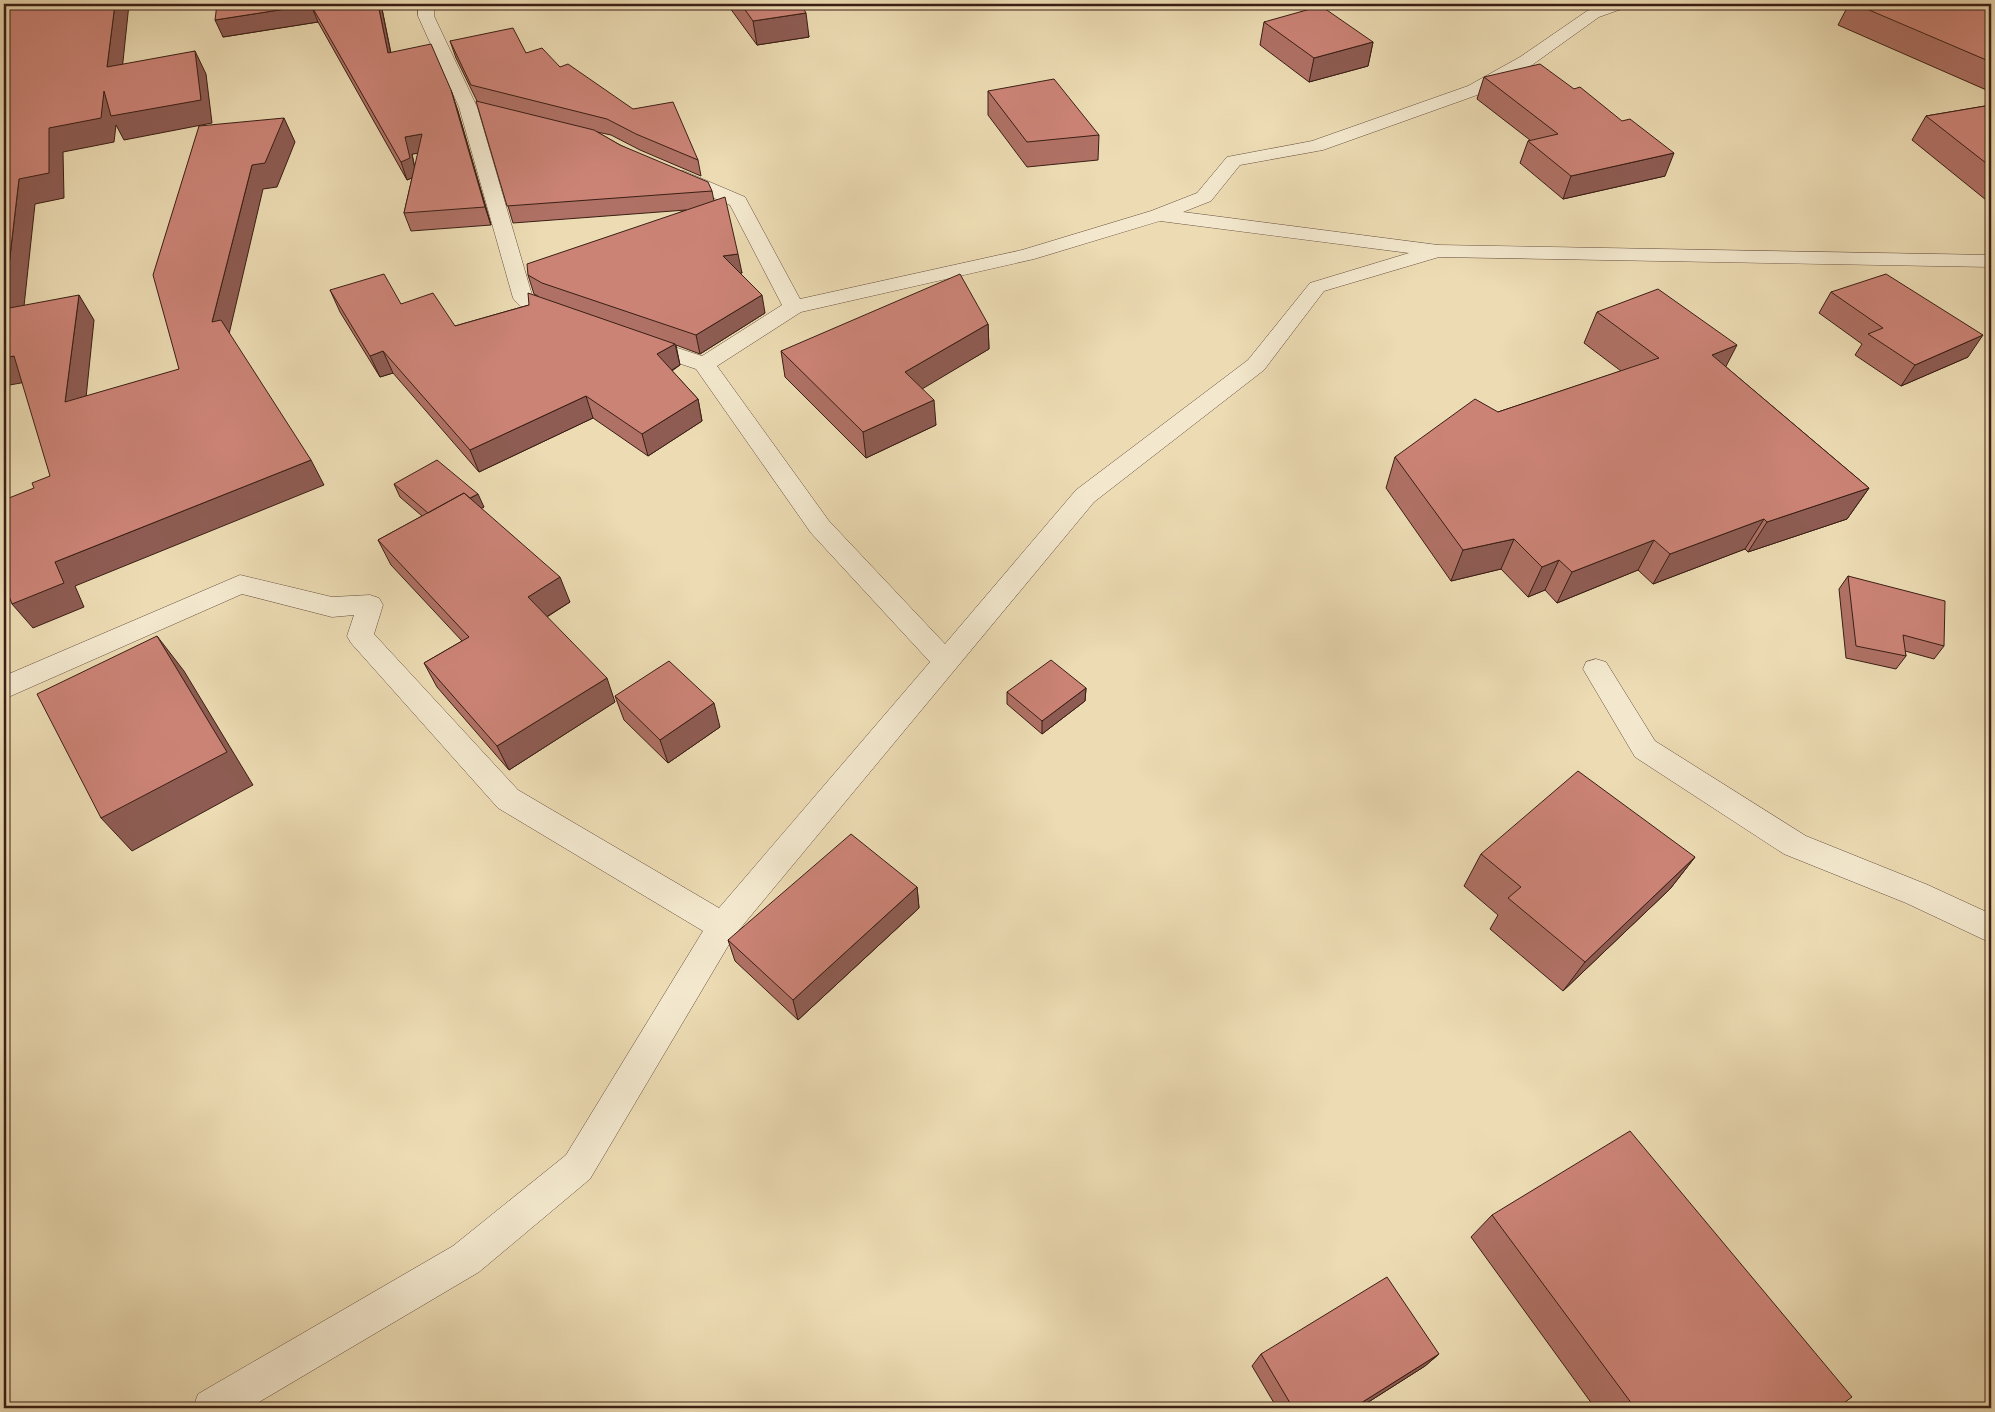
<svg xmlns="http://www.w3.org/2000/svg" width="1995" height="1412" viewBox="0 0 1995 1412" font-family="'Gentium Book Plus',serif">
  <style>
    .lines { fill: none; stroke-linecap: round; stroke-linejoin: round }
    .minor-casing { stroke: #664d3c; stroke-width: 1 }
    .minor { fill: #f3e8ce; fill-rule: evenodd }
    .wall { fill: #af7165; stroke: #3a1e14; fill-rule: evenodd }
    .shaded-wall { fill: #8e5c53; stroke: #3a1e14 }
    .building { fill: #cb8376; stroke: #3a1e14 }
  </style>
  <rect width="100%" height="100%" fill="#ecdbb3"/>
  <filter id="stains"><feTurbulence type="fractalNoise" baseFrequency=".004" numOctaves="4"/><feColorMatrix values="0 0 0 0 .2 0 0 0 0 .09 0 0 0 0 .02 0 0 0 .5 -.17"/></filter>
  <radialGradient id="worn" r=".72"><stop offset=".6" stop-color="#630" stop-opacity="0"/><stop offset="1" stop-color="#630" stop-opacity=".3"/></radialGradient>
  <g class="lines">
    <defs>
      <path id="minor" d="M 418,4 L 434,4 L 434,16 L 477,107 L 532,295 C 542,300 569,309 574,316 L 570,321 C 554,325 522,312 513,298 L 459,107 L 418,16 Z
        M 1606,4 L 1629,4 L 1627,7 L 1599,17 L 1532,65 L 1480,94 L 1323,150 L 1240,165 L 1211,201 L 1183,212 L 1438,245 L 1991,255 L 1991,267 L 1439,257 L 1324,291 L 1264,370 L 1094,502 L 734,936 L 590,1179 L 479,1272 L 249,1408 L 193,1408 L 198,1394 L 453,1246 L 566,1155 L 703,931 L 498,808 L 351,643 L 347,636 L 354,615 L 332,617 L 242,594 L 4,699 L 4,676 L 240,575 L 332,597 L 370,595 L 379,598 L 383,605 L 374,634 L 518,790 L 719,908 L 930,662 L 811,533 L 696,369 L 633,348 L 630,343 L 633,338 L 641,336 L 702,356 L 782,305 L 730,205 L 670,179 L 668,175 L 670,171 L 684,171 L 745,197 L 800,299 L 1022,250 L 1151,211 L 1197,193 L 1227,157 L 1312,141 L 1468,86 L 1520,57 L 1587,11 ZM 1160,221 L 1409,253 L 1310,283 L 1248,360 L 1076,490 L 945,644 L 829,521 L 717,366 L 801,312 L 1034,259 Z
        M 1596,659 L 1606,662 L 1655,741 L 1806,836 L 1928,885 L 1991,914 L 1991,943 L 1906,903 L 1784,854 L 1635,757 L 1583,669 L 1586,662 Z"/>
    </defs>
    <use href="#minor" class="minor-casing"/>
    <use href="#minor" class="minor"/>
  </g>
  <path class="wall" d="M 217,4 L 381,4 L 391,53 L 457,108 L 491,225 L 411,231 L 404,213 L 412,178 L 407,180 L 318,22 L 223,37 ZM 418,153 L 415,168 L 412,154 Z
    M 727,4 L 801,4 L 809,37 L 757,45 Z
    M 1849,4 L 1991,4 L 1991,92 L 1838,25 Z
    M 1264,22 L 1373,42 L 1368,66 L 1309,82 L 1260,45 Z
    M 450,41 L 526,53 L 560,67 L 698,160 L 701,176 L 640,150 L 611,135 L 597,132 L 620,145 L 712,191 L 714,201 L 742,273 L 740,273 L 765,313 L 700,354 L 676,345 L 680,365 L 672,371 L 698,399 L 702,421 L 648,456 L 593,418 L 479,472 L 393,373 L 380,377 L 340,312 L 330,290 L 401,304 L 455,326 L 529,305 L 538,296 L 534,294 L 528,275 L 686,210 L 513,223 L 477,101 L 456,58 Z
    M 1484,77 L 1665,176 L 1563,199 L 1520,163 L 1528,141 L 1530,140 L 1477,99 Z
    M 988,91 L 1099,135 L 1098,160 L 1027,167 L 988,115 Z
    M 1991,105 L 1991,204 L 1912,140 L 1926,116 Z
    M 1831,292 L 1968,357 L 1901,386 L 1855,355 L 1862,344 L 1819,313 Z
    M 1597,312 L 1726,367 L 1869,488 L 1847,519 L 1748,552 L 1745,549 L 1653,584 L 1638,570 L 1557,603 L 1545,590 L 1528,597 L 1501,569 L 1451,581 L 1386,488 L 1395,457 L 1498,412 L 1621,371 L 1584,343 Z
    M 988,324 L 989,349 L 922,388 L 936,425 L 866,458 L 785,377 L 781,351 Z
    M 394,484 L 484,507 L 481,508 L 570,602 L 547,617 L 615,702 L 509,770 L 437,687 L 424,663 L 462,641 L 391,565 L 378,540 L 422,516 L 400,497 Z
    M 1848,576 L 1944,646 L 1934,659 L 1905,651 L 1906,656 L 1896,669 L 1846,658 L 1839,589 Z
    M 1086,688 L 1085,701 L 1042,734 L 1007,704 L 1007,692 Z
    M 615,696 L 720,727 L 668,763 L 624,720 Z
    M 1481,854 L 1695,857 L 1670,889 L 1563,991 L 1490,929 L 1498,915 L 1464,886 Z
    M 917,887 L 919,908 L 798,1020 L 735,961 L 728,940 Z
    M 1492,1215 L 1837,1408 L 1595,1408 L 1471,1237 Z
    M 1261,1354 L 1439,1354 L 1425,1366 L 1359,1408 L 1277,1408 L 1252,1366 Z"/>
  <path class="shaded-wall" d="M 115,4 L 129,4 L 120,90 L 107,67 Z
    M 378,4 L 381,4 L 394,70 L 388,53 Z
    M 311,5 L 318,22 L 223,37 L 215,20 Z
    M 806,13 L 809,37 L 757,45 L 753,21 Z
    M 1373,42 L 1368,66 L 1309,82 L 1314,58 Z
    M 195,51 L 206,74 L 212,123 L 124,140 L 116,125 L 114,142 L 63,152 L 64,198 L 35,204 L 21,334 L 4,309 L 19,179 L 49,128 L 104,91 Z
    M 451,90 L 457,108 L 491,225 L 485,207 Z
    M 284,118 L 295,142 L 277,187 L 263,189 L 226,347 L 212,322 L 252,165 Z
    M 422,134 L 429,152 L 412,154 L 416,176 L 407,180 L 401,162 L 405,137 Z
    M 1674,153 L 1665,176 L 1563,199 L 1571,176 Z
    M 738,254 L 742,273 L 727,274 L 723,256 Z
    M 79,295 L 94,320 L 83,427 L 65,402 Z
    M 762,295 L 765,313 L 700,354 L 696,335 Z
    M 988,324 L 989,349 L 907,398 L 905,372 Z
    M 1983,335 L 1968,357 L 1901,386 L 1915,365 Z
    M 675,344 L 680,365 L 662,376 L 657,354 Z
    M 1737,345 L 1721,376 L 1712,355 Z
    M 383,351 L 393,373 L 380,377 L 370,356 Z
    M 14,356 L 32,381 L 4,386 L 4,358 Z
    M 586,396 L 593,418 L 479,472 L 470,450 Z
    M 698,399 L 702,421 L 648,456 L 642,434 Z
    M 934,400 L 936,425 L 866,458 L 863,432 Z
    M 311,460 L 324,485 L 75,586 L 84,607 L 33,628 L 12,604 L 55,562 Z
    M 1869,488 L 1847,519 L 1748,552 L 1767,522 Z
    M 478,494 L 484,507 L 441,532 L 435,519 Z
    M 1764,519 L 1745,549 L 1653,584 L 1670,554 Z
    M 1514,539 L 1501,569 L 1451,581 L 1463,550 Z
    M 1654,540 L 1638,570 L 1557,603 L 1572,572 Z
    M 1559,560 L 1545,590 L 1528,597 L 1542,567 Z
    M 560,577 L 570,602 L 538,622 L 528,597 Z
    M 157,636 L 184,671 L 253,785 L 132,851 L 101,818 Z
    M 607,678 L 615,702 L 509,770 L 497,746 Z
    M 1086,688 L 1085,701 L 1042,734 L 1042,721 Z
    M 714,703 L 720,727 L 668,763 L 660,740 Z
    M 1695,857 L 1670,889 L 1563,991 L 1585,962 Z
    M 917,887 L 919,908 L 798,1020 L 793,1000 Z
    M 1439,1354 L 1425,1366 L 1359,1408 L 1353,1408 Z"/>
  <path class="building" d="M 4,4 L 115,4 L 107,67 L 195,51 L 201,100 L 111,116 L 104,91 L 101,118 L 49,128 L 49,173 L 19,179 L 4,307 Z
    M 217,4 L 378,4 L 388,53 L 431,44 L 451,90 L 485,207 L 404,213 L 422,134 L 405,137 L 410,158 L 401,162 L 311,5 L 215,20 Z
    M 741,4 L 801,4 L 806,13 L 753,21 Z
    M 1855,4 L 1991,4 L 1991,62 Z
    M 1321,6 L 1373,42 L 1314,58 L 1264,22 Z
    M 513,28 L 526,53 L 542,48 L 560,67 L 568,64 L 633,109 L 673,102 L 698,160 L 636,134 L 607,119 L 471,85 L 450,41 Z
    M 1540,64 L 1574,89 L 1580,87 L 1622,121 L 1630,119 L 1674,153 L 1571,176 L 1528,141 L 1558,134 L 1484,77 Z
    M 1054,79 L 1099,135 L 1027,142 L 988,91 Z
    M 476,101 L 594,130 L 620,145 L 708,182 L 712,191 L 507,206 Z
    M 1991,105 L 1991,167 L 1926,116 Z
    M 284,118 L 265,163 L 252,165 L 212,322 L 221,320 L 311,460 L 55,562 L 64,583 L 12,604 L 4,583 L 4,500 L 34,488 L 32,483 L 50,476 L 14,356 L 4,358 L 4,309 L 79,295 L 65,402 L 179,369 L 153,275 L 199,126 Z
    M 725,197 L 738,254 L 723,256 L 762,295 L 696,335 L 542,283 L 528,275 L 527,264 Z
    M 384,274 L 401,304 L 433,293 L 455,326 L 529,305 L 528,293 L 675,344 L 657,354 L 698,399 L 642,434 L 586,396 L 470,450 L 383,351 L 370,356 L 330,290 Z
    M 960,274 L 988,324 L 905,372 L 934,400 L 863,432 L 781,351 Z
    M 1886,274 L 1983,335 L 1915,365 L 1868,334 L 1883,328 L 1831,292 Z
    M 1658,289 L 1737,345 L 1712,355 L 1869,488 L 1767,522 L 1764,519 L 1670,554 L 1654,540 L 1572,572 L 1559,560 L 1542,567 L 1514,539 L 1463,550 L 1395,457 L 1475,399 L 1498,412 L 1659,358 L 1597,312 Z
    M 437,460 L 478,494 L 470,498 L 464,493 L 428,513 L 394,484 Z
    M 464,493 L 560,577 L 528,597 L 607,678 L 497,746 L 424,663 L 469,637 L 378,540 Z
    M 1848,576 L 1945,601 L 1944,646 L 1903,635 L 1906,656 L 1856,646 Z
    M 157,636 L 227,752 L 101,818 L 37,694 Z
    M 1051,660 L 1086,688 L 1042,721 L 1007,692 Z
    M 669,661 L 714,703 L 660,740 L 615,696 Z
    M 1578,771 L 1695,857 L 1585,962 L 1508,898 L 1521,887 L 1481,854 Z
    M 851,834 L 917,887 L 793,1000 L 728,940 Z
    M 1630,1131 L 1852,1397 L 1837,1408 L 1635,1408 L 1492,1215 Z
    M 1387,1277 L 1439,1354 L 1353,1408 L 1293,1408 L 1261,1354 Z"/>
  <rect width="1995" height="1412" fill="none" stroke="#ecdbb3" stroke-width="20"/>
  <rect x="5" y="5" width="1985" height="1402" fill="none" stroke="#3a1e14" stroke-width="2.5"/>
  <rect x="10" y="10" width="1975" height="1392" fill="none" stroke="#3a1e14"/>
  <rect width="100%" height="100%" filter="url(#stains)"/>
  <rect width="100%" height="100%" fill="url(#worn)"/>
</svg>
